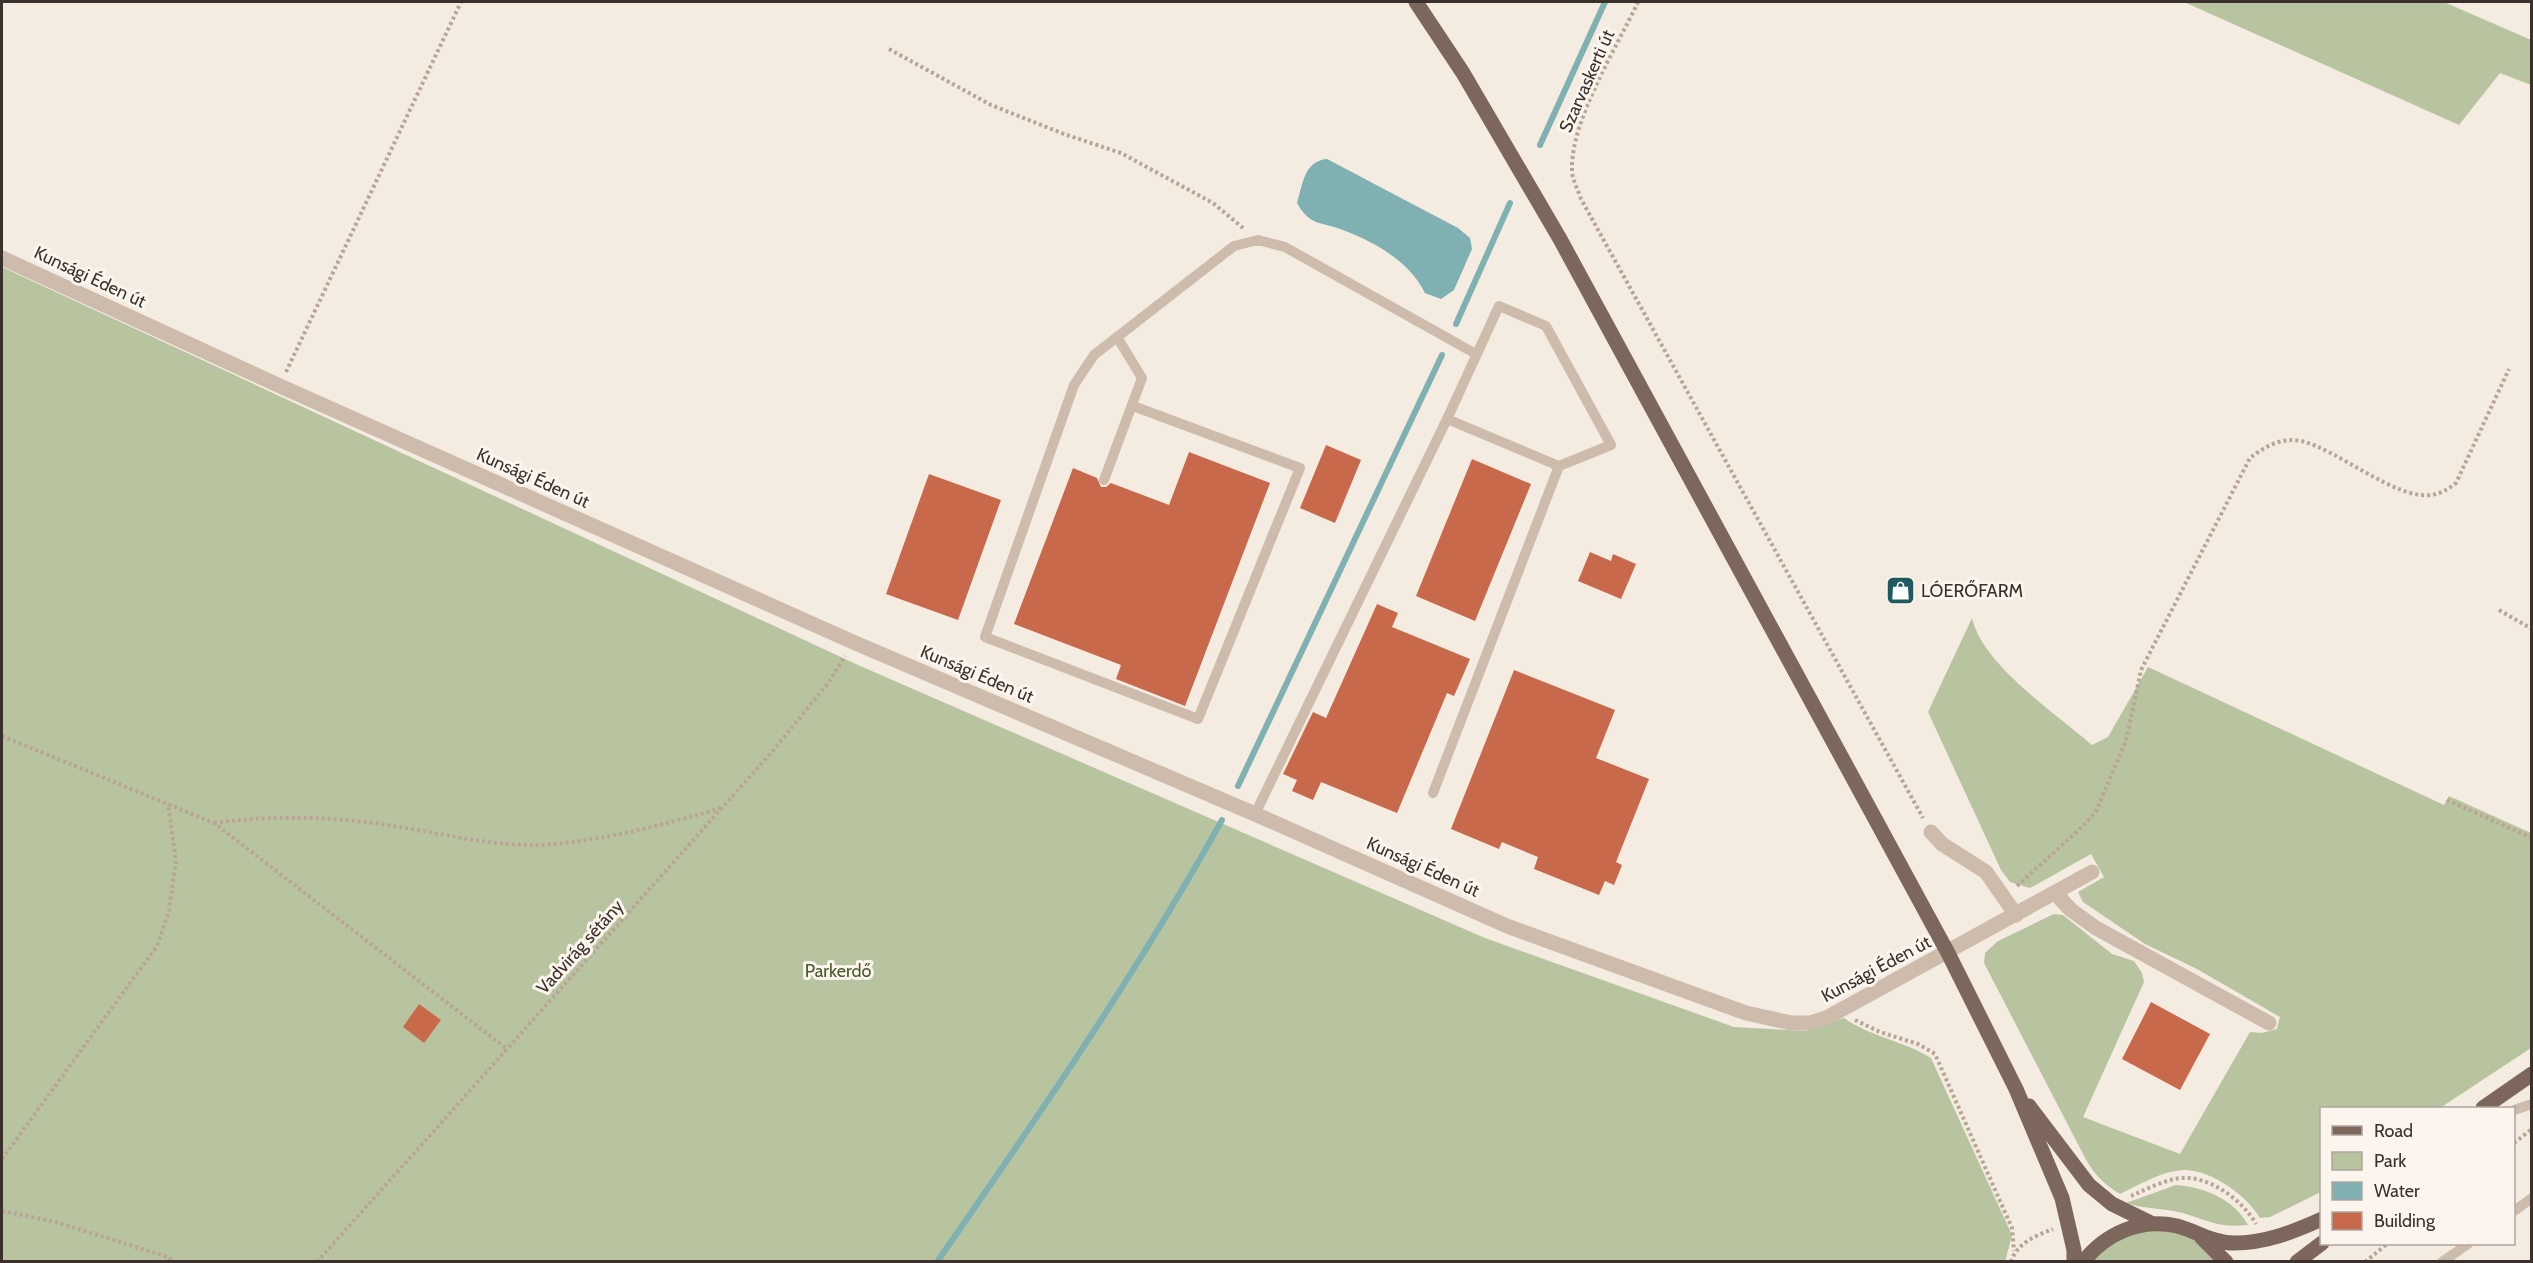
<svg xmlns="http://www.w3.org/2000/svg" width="2533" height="1263" viewBox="0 0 2533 1263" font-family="Cabin,sans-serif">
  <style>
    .green { fill: #b8c4a0 }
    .water { fill: #7fb0b2 }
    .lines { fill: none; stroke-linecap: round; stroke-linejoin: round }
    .stream { stroke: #7fb0b2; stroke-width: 6 }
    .building { fill: #c8694b }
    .path { stroke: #b9a596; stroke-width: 4; stroke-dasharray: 3 3; stroke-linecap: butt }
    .service { stroke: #cdbbac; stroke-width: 10 }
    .minor { stroke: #cdbbac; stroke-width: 15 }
    .primary { stroke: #7d675c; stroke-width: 15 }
    .labels { text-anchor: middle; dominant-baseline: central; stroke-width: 6; stroke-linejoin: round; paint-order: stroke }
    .street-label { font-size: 18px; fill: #3b302b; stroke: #fbf5ee }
    .poi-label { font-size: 18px; fill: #3b302b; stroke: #fbf5ee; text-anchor: start }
    .park-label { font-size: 18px; fill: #4a5a2e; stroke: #fbf5ee }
  </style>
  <rect width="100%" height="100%" fill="#f4ebe1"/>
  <path class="green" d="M 2184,2 L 2444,2 L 2531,40 L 2531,85 L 2500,73 L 2459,125 Z
    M 2,267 L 858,665 L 1485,938 L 1734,1027 L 1806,1031 L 1844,1018 C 1871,1037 1904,1041 1931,1058 L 2012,1235 L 2005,1262 L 2,1262 Z
    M 1972,618 C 1982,664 2056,714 2092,745 L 2108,737 L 2148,667 L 2444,805 L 2449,796 L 2531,833 L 2531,1048 L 2440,1108 L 2322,1108 L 2321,1192 L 2270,1217 L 2260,1218 C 2247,1196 2214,1172 2187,1170 C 2165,1169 2139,1185 2120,1194 C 2102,1183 2093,1173 2083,1154 L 1984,963 L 1985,953 L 1998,941 L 2054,914 L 2063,915 L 2112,954 L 2134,961 L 2142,973 L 2144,982 L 2083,1117 L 2180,1154 L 2250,1032 L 2262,1033 L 2277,1029 L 2280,1017 L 2197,969 L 2145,944 L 2083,902 L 2078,892 L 2104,877 L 2091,854 L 2030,888 L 2010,882 L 2001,870 L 1928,712 Z
    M 2176,1185 C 2204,1187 2234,1199 2248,1225 C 2219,1228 2209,1221 2183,1213 C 2164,1208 2144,1209 2126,1203 Z
    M 2134,1228 L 2186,1232 L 2224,1262 L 2087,1262 Z"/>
  <path class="water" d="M 1327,159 L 1458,228 L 1470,238 L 1472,249 L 1454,290 L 1441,299 L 1425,293 C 1410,262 1375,242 1343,230 C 1320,221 1311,227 1297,203 C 1303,184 1304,161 1327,159 Z"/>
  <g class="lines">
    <path class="stream" d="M 1540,145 L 1605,2
      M 1456,324 L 1510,203
      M 1238,786 L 1442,355
      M 937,1262 C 1037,1118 1137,973 1222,820"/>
  </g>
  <path class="building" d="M 1326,445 L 1361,460 L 1335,523 L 1300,508 Z
    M 1189,452 L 1270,483 L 1185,706 L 1116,679 L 1121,665 L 1014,624 L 1073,468 L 1097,478 L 1101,487 L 1106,487 L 1111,483 L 1169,505 Z
    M 1472,459 L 1531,484 L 1475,621 L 1416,596 Z
    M 929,474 L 1001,500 L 958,620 L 886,594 Z
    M 1590,552 L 1611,561 L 1613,554 L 1636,564 L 1621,599 L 1578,581 Z
    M 1377,604 L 1398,613 L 1392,627 L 1470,659 L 1454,696 L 1447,693 L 1397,813 L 1321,782 L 1313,800 L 1292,791 L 1297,780 L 1283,774 L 1313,712 L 1326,718 Z
    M 1514,670 L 1615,710 L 1596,758 L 1649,779 L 1616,862 L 1622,865 L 1614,885 L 1605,881 L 1599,895 L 1534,869 L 1538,857 L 1502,842 L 1499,849 L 1451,829 Z
    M 2151,1002 L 2210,1034 L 2180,1090 L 2122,1059 Z
    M 419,1004 L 441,1020 L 424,1043 L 403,1027 Z"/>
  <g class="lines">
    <path class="path" d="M 1638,2 C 1616,49 1570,121 1572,172 C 1573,181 1578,190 1581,199 L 1923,818
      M 889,49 L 991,105 L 1064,134 L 1121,153 L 1213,203 L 1243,228
      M 286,372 L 461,2
      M 2499,610 L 2532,629
      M 2,736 L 214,823 L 507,1049
      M 2447,800 L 2532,838
      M 214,823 C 278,814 343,817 406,828 C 447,835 486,844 528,845 C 584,846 667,824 721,808
      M 2017,886 L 2083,826 L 2096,811 L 2126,741 L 2141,670 L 2250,458 C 2264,447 2281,437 2301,441 C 2337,449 2396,500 2431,495 C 2441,494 2448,489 2456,483 L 2509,369
      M 1855,1020 L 1880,1032 L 1918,1044 L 1935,1054 L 2012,1228 L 2014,1251
      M 2514,1143 L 2532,1129
      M 2,1159 L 157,946 L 169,911 L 176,861 L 168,804
      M 2131,1196 C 2145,1190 2160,1182 2175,1179 C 2205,1172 2242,1199 2256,1224
      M 2,1211 L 56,1222 L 168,1257 L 174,1262
      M 317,1262 L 771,753 L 829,682 L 845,656
      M 2011,1262 C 2017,1243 2035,1236 2053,1229
      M 2365,1262 L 2387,1244"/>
    <path class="service" d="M 1133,406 L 1300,468 L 1198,719 L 985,637 L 1074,385 L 1094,355 L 1234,246 L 1258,240 L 1285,247 L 1476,354
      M 1104,480 L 1142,378 L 1117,337
      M 1433,793 L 1559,466
      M 1255,814 L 1447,419 L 1499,306 L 1546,326 L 1611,445 L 1559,466 L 1447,419
      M 2514,1110 L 2532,1104
      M 2514,1211 L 2532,1198
      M 2442,1262 L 2468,1244"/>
    <path class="minor" d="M 2,258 L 280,386 L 853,642 L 1255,814 L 1507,926 L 1746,1013 L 1791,1023 L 1810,1023 L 1828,1017 L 2092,872
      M 1931,832 L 1942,844 L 1986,872 L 2016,915
      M 2055,893 L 2071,910 L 2096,928 L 2269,1023"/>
    <path class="primary" d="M 1416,2 L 1463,73 L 1560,239 L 1948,953 L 2016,1089 L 2062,1198 L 2074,1250 L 2074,1262
      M 2029,1106 L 2089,1185 L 2112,1204 L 2153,1224
      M 2483,1108 L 2532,1074
      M 2202,1238 L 2226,1262
      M 2083,1262 C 2106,1233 2140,1218 2177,1226 C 2196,1231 2213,1243 2234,1243 C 2266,1243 2293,1232 2322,1219
      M 2297,1262 L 2322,1243"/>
  </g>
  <defs>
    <symbol id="shop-square" viewBox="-11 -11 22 22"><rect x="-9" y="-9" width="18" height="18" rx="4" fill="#1f5a5e" stroke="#fbf5ee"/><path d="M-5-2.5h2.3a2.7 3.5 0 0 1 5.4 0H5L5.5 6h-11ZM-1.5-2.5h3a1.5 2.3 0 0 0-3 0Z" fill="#fff"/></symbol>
  </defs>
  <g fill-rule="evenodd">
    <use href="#shop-square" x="1884" y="574" width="33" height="33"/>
  </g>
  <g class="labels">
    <g class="street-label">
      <text transform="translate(1587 81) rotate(-66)">Szarvaskerti út</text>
      <text transform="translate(90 277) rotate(25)">Kunsági Éden út</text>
      <text transform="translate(533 478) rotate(24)">Kunsági Éden út</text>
      <text transform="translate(977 674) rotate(23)">Kunsági Éden út</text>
      <text transform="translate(1423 867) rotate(24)">Kunsági Éden út</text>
      <text transform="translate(580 947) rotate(-48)">Vadvirág sétány</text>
      <text transform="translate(1876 969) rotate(-28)">Kunsági Éden út</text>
    </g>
    <g class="poi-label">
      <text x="1921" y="591">LÓERŐFARM</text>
    </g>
    <g class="park-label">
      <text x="838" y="971">Parkerdő</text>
    </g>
  </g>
  <rect width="2533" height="1263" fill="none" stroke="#3b302b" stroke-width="6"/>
  <rect x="2320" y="1107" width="195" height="138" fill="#fbf5ee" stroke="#aea6a0" stroke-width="1.5"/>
  <rect x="2332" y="1126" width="30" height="9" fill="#7d675c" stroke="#aea6a0" stroke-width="1.5"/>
  <text x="2374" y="1137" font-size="18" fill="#3b302b">Road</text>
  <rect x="2332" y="1152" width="30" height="18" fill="#b8c4a0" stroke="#aea6a0" stroke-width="1.5"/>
  <text x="2374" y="1167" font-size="18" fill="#3b302b">Park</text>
  <rect x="2332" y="1182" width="30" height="18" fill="#7fb0b2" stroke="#aea6a0" stroke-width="1.5"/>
  <text x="2374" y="1197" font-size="18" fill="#3b302b">Water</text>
  <rect x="2332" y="1212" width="30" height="18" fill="#c8694b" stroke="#aea6a0" stroke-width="1.5"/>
  <text x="2374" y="1227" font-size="18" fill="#3b302b">Building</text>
</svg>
